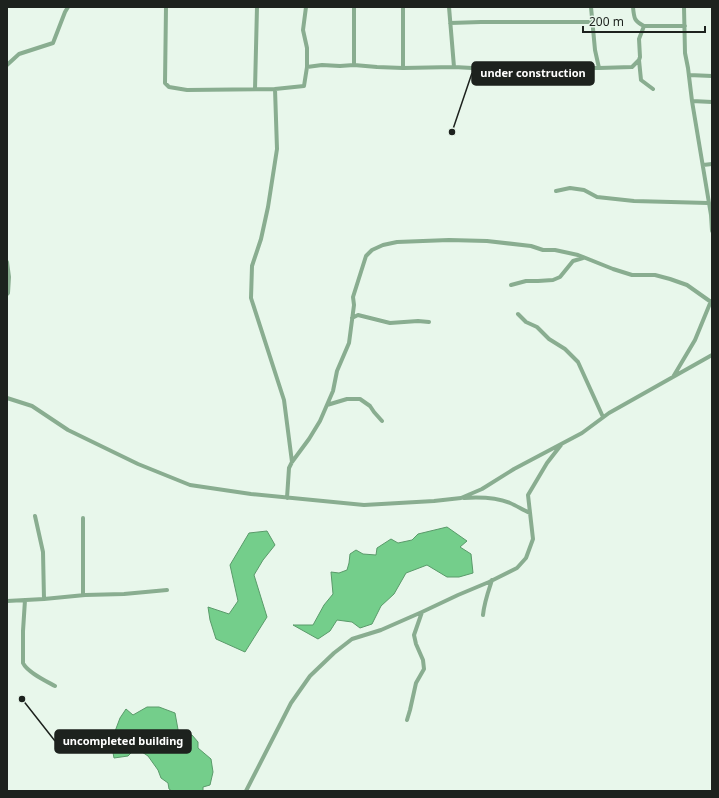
<svg xmlns="http://www.w3.org/2000/svg" width="719" height="798" viewBox="0 0 719 798" font-family="'Noto Sans',sans-serif">
  <style>
    .water { fill: #74ce8b; stroke: #5a9a6a }
    .lines { fill: none; stroke-linecap: round; stroke-linejoin: round }
    .minor { stroke: #89ad90; stroke-width: 4 }
    .leader { fill: none; stroke: #1d221e; stroke-width: 1.5 }
    .callout-dot { fill: #1d221e; stroke: #e8f7eb; stroke-width: 1.5 }
    .callout { fill: #1d221e; stroke: #1d221e; stroke-width: 1.5 }
    .callout-label { font-size: 11px; text-anchor: middle; font-weight: bold; fill: #fff }
  </style>
  <rect width="100%" height="100%" fill="#e8f7eb"/>
  <path class="water" d="M 447,527 L 467,541 L 460,547 L 471,554 L 473,573 L 459,577 L 447,577 L 427,565 L 406,573 L 394,594 L 381,606 L 372,624 L 360,628 L 352,622 L 337,620 L 330,631 L 318,639 L 293,625 L 313,625 L 324,605 L 333,594 L 331,572 L 339,573 L 347,570 L 349,563 L 350,554 L 356,550 L 363,554 L 376,555 L 377,548 L 391,539 L 398,543 L 412,540 L 418,534 Z
    M 267,531 L 275,545 L 263,560 L 254,575 L 267,617 L 245,652 L 216,639 L 210,620 L 208,607 L 229,614 L 238,601 L 230,565 L 249,533 Z
    M 147,707 L 159,707 L 175,713 L 179,735 L 192,735 L 198,742 L 198,748 L 211,759 L 213,772 L 210,785 L 203,787 L 203,791 L 172,791 L 169,789 L 168,783 L 161,778 L 158,770 L 148,756 L 136,748 L 128,756 L 114,758 L 111,742 L 120,718 L 126,709 L 133,715 Z"/>
  <g class="lines">
    <path class="minor" d="M 166,7 L 165,83 L 169,87 L 187,90 L 275,89
      M 306,7 L 303,30 L 307,48 L 307,67
      M 354,7 L 354,65
      M 403,7 L 403,68
      M 449,7 L 454,67
      M 591,7 L 595,50 L 599,68
      M 633,7 C 634,18 634,21 644,26
      M 684,7 L 685,53 L 688,68 L 692,101 L 711,215 L 712,231
      M 450,23 L 481,22 L 592,22
      M 639,60 L 640,57 L 639,39 L 644,26 L 685,26
      M 7,65 L 19,54 L 53,43 L 65,12 L 68,7
      M 689,75 L 712,76
      M 255,89 L 257,7
      M 692,101 L 712,102
      M 703,165 L 712,164
      M 556,191 L 570,188 L 584,190 L 597,197 L 634,201 L 708,203
      M 7,262 L 9,277 L 8,293 L 7,294
      M 511,285 L 526,281 L 538,281 L 553,280 L 560,277 L 573,261 L 583,258
      M 518,314 L 526,322 L 537,327 L 549,339 L 565,349 L 578,362 L 603,417
      M 352,318 L 358,315 L 390,323 L 418,321 L 429,322
      M 673,377 L 695,340 L 711,301
      M 7,398 L 32,406 L 68,430 L 138,464 L 190,485 L 251,494 L 364,505 L 434,501 L 461,498 L 482,489 L 514,469 L 582,433 L 609,413 L 712,355
      M 327,405 L 347,399 L 360,399 L 370,406 L 374,412 L 382,421
      M 292,462 L 284,400 L 251,298 L 252,266 L 261,239 L 268,207 L 277,149 L 275,89 L 304,86 L 307,67 L 322,65 L 340,66 L 354,65 L 377,67 L 403,68 L 454,67 L 472,68 L 599,68 L 632,67 L 639,60 L 641,80 L 653,89
      M 287,498 L 289,468 L 292,462 L 309,439 L 320,421 L 333,391 L 337,371 L 349,343 L 354,305 L 353,297 L 366,256 L 372,250 L 383,245 L 397,242 L 449,240 L 487,241 L 531,246 L 543,250 L 555,250 L 578,255 L 613,269 L 632,275 L 655,275 L 670,279 L 687,285 L 711,302
      M 464,498 C 479,497 495,497 510,503 C 517,506 523,510 530,513
      M 35,516 L 43,552 L 44,599
      M 83,595 L 83,518
      M 25,600 L 23,631 L 23,663 C 27,672 46,681 55,686
      M 7,601 L 44,599 L 85,595 L 124,594 L 167,590
      M 483,615 C 484,603 488,592 492,580
      M 407,720 L 410,710 L 416,683 L 424,669 L 423,660 L 416,644 L 414,635 L 422,612
      M 246,791 L 291,703 L 310,676 L 334,653 L 352,639 L 381,630 L 422,612 L 458,595 L 489,582 L 517,568 L 526,558 L 533,539 L 528,495 L 547,463 L 561,445"/>
  </g>
  <path class="leader" d="M452 132L472 73M22 699L55 741"/>
  <g class="callout-dot">
    <circle cx="452" cy="132" r="4"/>
    <circle cx="22" cy="699" r="4"/>
  </g>
  <g class="callout">
    <rect x="472" y="62" width="122" height="23" rx="4"/>
    <rect x="55" y="730" width="136" height="23" rx="4"/>
  </g>
  <g class="callout-label">
    <text x="533" y="77">under construction</text>
    <text x="123" y="745">uncompleted building</text>
  </g>
  <rect width="719" height="798" fill="none" stroke="#1d221e" stroke-width="16"/>
  <path d="M583 26v6h122v-6" fill="none" stroke="#1d221e" stroke-width="2"/>
  <text x="589" y="26" font-size="12" fill="#1d221e" stroke="#e8f7eb" stroke-width="3" paint-order="stroke">200 m</text>
</svg>
